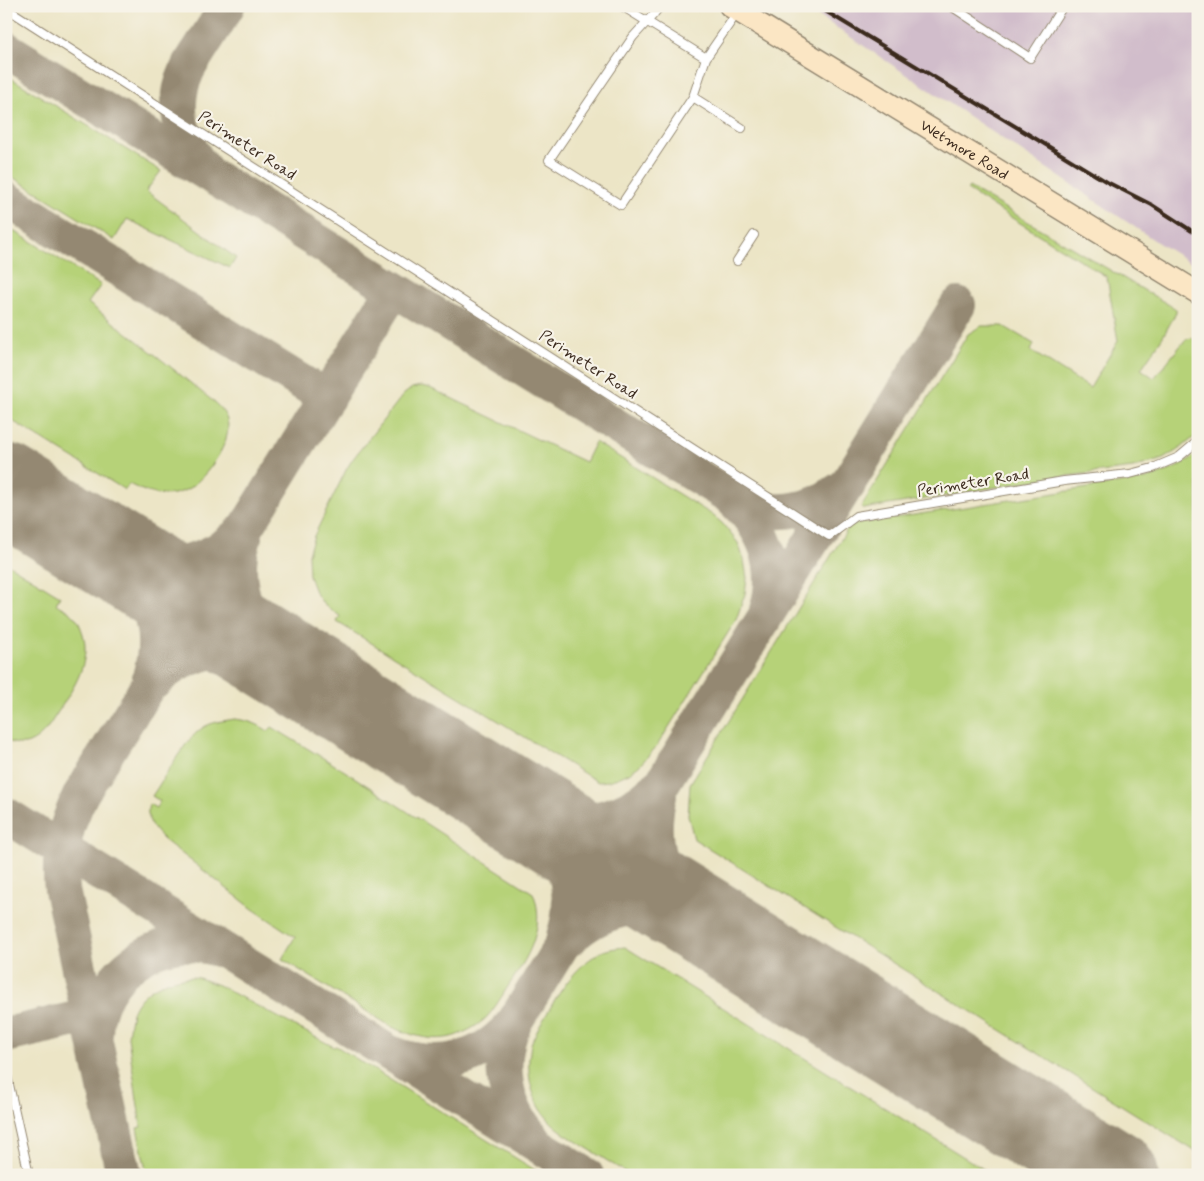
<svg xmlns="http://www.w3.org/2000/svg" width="1204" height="1181" viewBox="0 0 1204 1181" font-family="Mynerve,sans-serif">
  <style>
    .industrial { fill: #d1bdcb }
    .green { fill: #b6d278; stroke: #787e4b }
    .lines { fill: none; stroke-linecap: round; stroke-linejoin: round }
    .taxiway { stroke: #948872; stroke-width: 36 }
    .runway { stroke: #948872; stroke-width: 91 }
    .lane-casing { stroke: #948872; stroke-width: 10 }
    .secondary-casing { stroke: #948872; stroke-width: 24 }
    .lane { stroke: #fff; stroke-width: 8 }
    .secondary { stroke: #fbe6c4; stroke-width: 21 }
    .rail { stroke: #3b2a1e; stroke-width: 4 }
    .labels { text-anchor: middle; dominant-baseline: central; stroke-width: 4.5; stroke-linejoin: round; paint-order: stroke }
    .street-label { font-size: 16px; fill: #3b2a1e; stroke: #f7f3e8 }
  </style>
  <rect width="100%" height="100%" fill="#f7f3e8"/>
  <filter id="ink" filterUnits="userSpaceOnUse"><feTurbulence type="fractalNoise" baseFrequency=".02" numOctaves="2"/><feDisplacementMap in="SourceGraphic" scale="10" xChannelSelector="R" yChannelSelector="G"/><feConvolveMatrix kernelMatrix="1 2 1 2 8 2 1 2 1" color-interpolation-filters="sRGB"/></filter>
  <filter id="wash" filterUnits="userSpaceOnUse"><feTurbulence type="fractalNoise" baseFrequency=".0096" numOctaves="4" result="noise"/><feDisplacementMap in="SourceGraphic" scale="20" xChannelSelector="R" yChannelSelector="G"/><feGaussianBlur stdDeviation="1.12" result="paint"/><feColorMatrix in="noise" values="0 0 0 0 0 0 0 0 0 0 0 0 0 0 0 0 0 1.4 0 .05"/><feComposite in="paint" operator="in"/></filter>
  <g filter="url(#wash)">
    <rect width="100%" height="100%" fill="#ece5c6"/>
    <path class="industrial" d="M 804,6 L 1198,6 L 1198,267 L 1160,244 Z"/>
    <path class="green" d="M 6,75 L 161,171 L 146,191 L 236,258 L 230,268 L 127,219 L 114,240 L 6,173 Z
      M 969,187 L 1176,309 L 1176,313 L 1162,338 L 1141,369 L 1154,378 L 1186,339 L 1198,337 L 1198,434 L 1181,448 L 1163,459 L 1133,468 L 1051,478 L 864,509 L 861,507 L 968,334 L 981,326 L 1003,326 L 1034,344 L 1031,351 L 1090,388 L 1118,341 L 1107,277 L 967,190 Z
      M 6,226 L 101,285 L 88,303 C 123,330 159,357 193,385 C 203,394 221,405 226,417 C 235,437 211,470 196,483 C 175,501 152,496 129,484 L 125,490 L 6,417 Z
      M 421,386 L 430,388 L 585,462 L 595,442 L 711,514 L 722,523 L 738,543 L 744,560 L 747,578 L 745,594 L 736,620 L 657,746 L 639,766 L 629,773 L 618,778 L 608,781 L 598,782 L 337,622 L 340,616 L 324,605 L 315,592 L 309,576 L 308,554 L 314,536 L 346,470 L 352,460 L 403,395 L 412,388 Z
      M 1198,453 L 1198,1153 L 694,839 L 688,815 L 690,784 L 850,525 L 1145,479 C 1165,473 1181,467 1198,453 Z
      M 6,563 L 60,596 L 56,604 C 62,608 70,611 75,617 C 79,622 81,628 83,634 C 91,662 74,687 60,709 C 51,722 44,737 29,743 C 21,746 14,743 6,741 Z
      M 235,719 C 249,721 256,723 268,731 L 272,727 L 343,770 L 533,893 C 538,905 539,919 536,931 C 532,952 519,970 507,988 C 500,999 494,1010 485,1019 C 478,1025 470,1030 462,1033 C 439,1044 415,1037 392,1027 L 282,959 L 295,937 L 253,909 L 163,839 C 153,829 145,819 149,804 L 156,808 L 160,801 L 152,796 C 165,777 184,741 201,729 C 210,722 223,721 235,719 Z
      M 625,947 L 993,1175 L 630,1175 L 563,1133 L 563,1132 C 539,1116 527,1088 529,1059 C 530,1054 530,1049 531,1044 C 535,1033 547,1014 553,1003 C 565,984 577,967 596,955 C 604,949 616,948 625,947 Z
      M 192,977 L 199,978 L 218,985 L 334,1047 L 336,1046 L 543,1175 L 147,1175 L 137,1128 L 141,1127 L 128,1037 C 129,1029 130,1021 132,1013 C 142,988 167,979 192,977 Z"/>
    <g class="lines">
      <path class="taxiway" d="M 6,49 L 739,502 C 763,514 793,514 818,503 C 828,498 838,491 848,485
        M 205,170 C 181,144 171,106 186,73 C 189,65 195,57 200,49 C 209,35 218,21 227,6
        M 6,199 L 327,398
        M 731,498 C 764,527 781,566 767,610
        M 244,538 C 233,570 241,608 261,635 C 268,645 279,654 289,662
        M 106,551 C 144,588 166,623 150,677
        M 106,551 C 116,554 126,559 136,561 C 172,570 213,560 239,534
        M 154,682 C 179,656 219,644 254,653 C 269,656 284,664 298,670
        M 659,795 C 647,844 661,891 705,918
        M 515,804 C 524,814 535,821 543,831 C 567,859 577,900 564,936
        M 522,806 C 530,809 538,814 546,817 C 585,828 625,817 654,790
        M 6,815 L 586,1175
        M 569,939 C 598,910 642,899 680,913 C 696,919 710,928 726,935
        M 515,1021 C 496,1061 503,1107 534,1139
        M 95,1034 C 96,988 134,949 180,944 C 193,943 206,946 218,949
        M 6,1035 L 89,1016
        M 390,1053 C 437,1072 484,1061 515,1021 L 958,305
        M 1010,1111 C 1033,1130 1054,1145 1065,1175
        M 124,1175 L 62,890 C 58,855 65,826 81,794 L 394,289"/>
      <path class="runway" d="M 6,489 L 1113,1175"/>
    </g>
  </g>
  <g filter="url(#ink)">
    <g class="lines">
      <defs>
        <path id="lane" d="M 622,6 L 706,58
          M 660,6 L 653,15 L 633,37 L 549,160 L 621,205 L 693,97 L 706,58 L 737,13
          M 951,6 L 1030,58 L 1063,6
          M 6,8 L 829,536 L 856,516 L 1064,481 L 1130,474 L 1153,468 L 1179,457 L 1198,441
          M 693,97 L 742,128
          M 737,261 L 754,235
          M 6,1071 L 29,1175"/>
        <g id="secondary">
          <path id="s1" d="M 730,6 L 1198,293"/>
        </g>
      </defs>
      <use href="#lane" class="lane-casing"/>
      <use href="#secondary" class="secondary-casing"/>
      <use href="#lane" class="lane"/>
      <use href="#secondary" class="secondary"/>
      <path class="rail" d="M 817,6 L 1107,182 L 1152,205 L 1198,235"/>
    </g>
  </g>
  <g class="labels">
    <g class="street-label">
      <text transform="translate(247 146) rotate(33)">Perimeter Road</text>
      <text stroke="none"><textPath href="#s1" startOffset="275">Wetmore Road</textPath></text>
      <text transform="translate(588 365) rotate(33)">Perimeter Road</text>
      <text transform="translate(973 483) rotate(-9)">Perimeter Road</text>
    </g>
  </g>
  <rect width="1204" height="1181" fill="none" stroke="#f7f3e8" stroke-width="25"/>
</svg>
